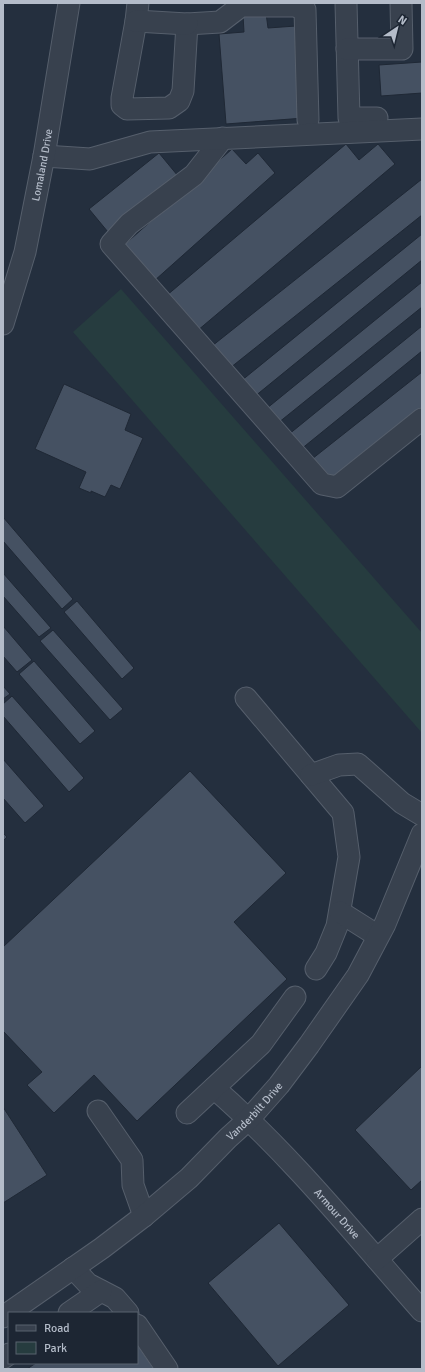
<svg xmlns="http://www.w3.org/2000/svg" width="425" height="1372" viewBox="0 0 425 1372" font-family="Signika,sans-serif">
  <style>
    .green { fill: #263c3f }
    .building { fill: #455162; stroke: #1f2835 }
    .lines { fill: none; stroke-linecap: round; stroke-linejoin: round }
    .minor-casing { stroke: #565f6c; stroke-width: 23 }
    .minor { stroke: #38414e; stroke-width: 21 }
    .labels { text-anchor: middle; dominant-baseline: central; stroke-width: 3; stroke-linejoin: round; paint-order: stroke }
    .street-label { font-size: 11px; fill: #b4bcc9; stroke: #1d2633 }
  </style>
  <rect width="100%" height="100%" fill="#242f3e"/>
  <path class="green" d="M 121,289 L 422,633 L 422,733 L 73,332 Z"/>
  <path class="building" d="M 266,13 L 268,28 L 296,26 L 304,118 L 226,124 L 219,34 L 244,32 L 243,15 Z
    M 422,62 L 422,93 L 381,96 L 379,65 Z
    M 346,144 L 359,160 L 378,144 L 395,164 L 197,331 L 166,296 Z
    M 232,149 L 246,164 L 258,153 L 275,173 L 154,281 L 123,246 Z
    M 159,153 L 178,176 L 108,232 L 89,209 Z
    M 422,179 L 422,215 L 230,368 L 212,346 Z
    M 422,234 L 422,260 L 254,397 L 241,381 Z
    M 422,282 L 422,307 L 278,423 L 266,409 Z
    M 422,326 L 422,351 L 300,450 L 288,435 Z
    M 422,372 L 422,409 L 330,481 L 312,459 Z
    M 64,384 L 131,414 L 125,430 L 143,438 L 120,489 L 111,485 L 105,497 L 91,491 L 91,493 L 79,488 L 86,472 L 35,449 Z
    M 3,517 L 73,599 L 62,609 L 3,541 Z
    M 3,573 L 51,628 L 39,637 L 3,596 Z
    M 77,601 L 134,668 L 122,679 L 64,612 Z
    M 3,626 L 32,660 L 17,672 L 3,656 Z
    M 53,630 L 123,709 L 110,720 L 40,641 Z
    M 34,661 L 95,731 L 80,744 L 19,674 Z
    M 3,686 L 10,694 L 3,699 Z
    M 12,696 L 84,778 L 69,792 L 3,716 L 3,704 Z
    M 3,759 L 44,806 L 25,823 L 3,798 Z
    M 190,771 L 286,873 L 234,922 L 287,979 L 137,1121 L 94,1075 L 54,1113 L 27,1085 L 42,1072 L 3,1031 L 3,947 Z
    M 3,833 L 7,837 L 3,841 Z
    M 422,1066 L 422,1180 L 411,1190 L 355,1130 Z
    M 3,1107 L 47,1175 L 3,1203 Z
    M 279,1223 L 349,1305 L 278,1366 L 208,1283 Z
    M 137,1344 L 154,1369 L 27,1369 L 36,1363 L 137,1363 Z"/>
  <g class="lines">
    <defs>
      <g id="minor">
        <path d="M 138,3 L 136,21 L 122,98 L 122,105 L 127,109 L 169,108 L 179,101 L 183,91 L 187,24 L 220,22 L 241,6 L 295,6 L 305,10 L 308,120"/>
        <path d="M 346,3 L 349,118 L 377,118"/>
        <path d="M 136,21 L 187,24"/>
        <path d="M 347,49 L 402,49 L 401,3"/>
        <path d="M 223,138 L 194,175 L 129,224 L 111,244 L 322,484 L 337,487 L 422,419"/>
        <path d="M 44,156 L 90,159 L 150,142 L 422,129"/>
        <path id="s1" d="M 3,324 L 25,252 L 44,156 L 69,3"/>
        <path d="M 246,698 L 343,813 L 349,857 L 337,926 L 326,953 L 316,969"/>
        <path d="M 311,775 L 339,765 L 358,764 L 402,803 L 422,815"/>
        <path d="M 340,912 L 378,936"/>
        <path id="s2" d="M 214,1088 C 291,1155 355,1235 422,1311"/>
        <path d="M 98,1111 L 132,1160 L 133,1185 L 144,1216"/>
        <path d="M 187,1113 L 261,1044 L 295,997"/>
        <path d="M 377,1259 L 422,1219"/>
        <path d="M 73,1268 L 88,1284 L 115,1298 L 128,1313"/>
        <path d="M 69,1313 L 101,1291"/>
        <path id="s3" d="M 3,1317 L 102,1248 L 144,1216 L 189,1178 L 228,1138 L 249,1119 L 279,1085 L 309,1045 L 358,975 L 385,924 L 422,834"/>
        <path d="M 137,1325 L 167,1369"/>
        <path d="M 3,1358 L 9,1354"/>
      </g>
    </defs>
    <use href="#minor" class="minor-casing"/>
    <use href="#minor" class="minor"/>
  </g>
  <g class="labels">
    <g class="street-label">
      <text stroke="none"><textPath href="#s1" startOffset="164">Lomaland Drive</textPath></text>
      <text stroke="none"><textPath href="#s3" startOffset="326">Vanderbilt Drive</textPath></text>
      <text stroke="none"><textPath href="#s2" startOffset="176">Armour Drive</textPath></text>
    </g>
  </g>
  <rect width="425" height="1372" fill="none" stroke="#b4bcc9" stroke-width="8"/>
  <rect x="8" y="1312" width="130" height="52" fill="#1d2633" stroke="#59626f"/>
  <rect x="16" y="1325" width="20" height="6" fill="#38414e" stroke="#59626f"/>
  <text x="44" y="1332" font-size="12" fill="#b4bcc9">Road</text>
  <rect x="16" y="1342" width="20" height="12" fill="#263c3f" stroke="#59626f"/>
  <text x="44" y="1352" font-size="12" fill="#b4bcc9">Park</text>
  <g transform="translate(397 28) rotate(35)" stroke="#1d2633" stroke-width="3" paint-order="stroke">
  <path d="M0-3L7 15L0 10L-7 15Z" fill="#b4bcc9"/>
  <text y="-6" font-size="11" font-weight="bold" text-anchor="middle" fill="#b4bcc9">N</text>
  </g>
</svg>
